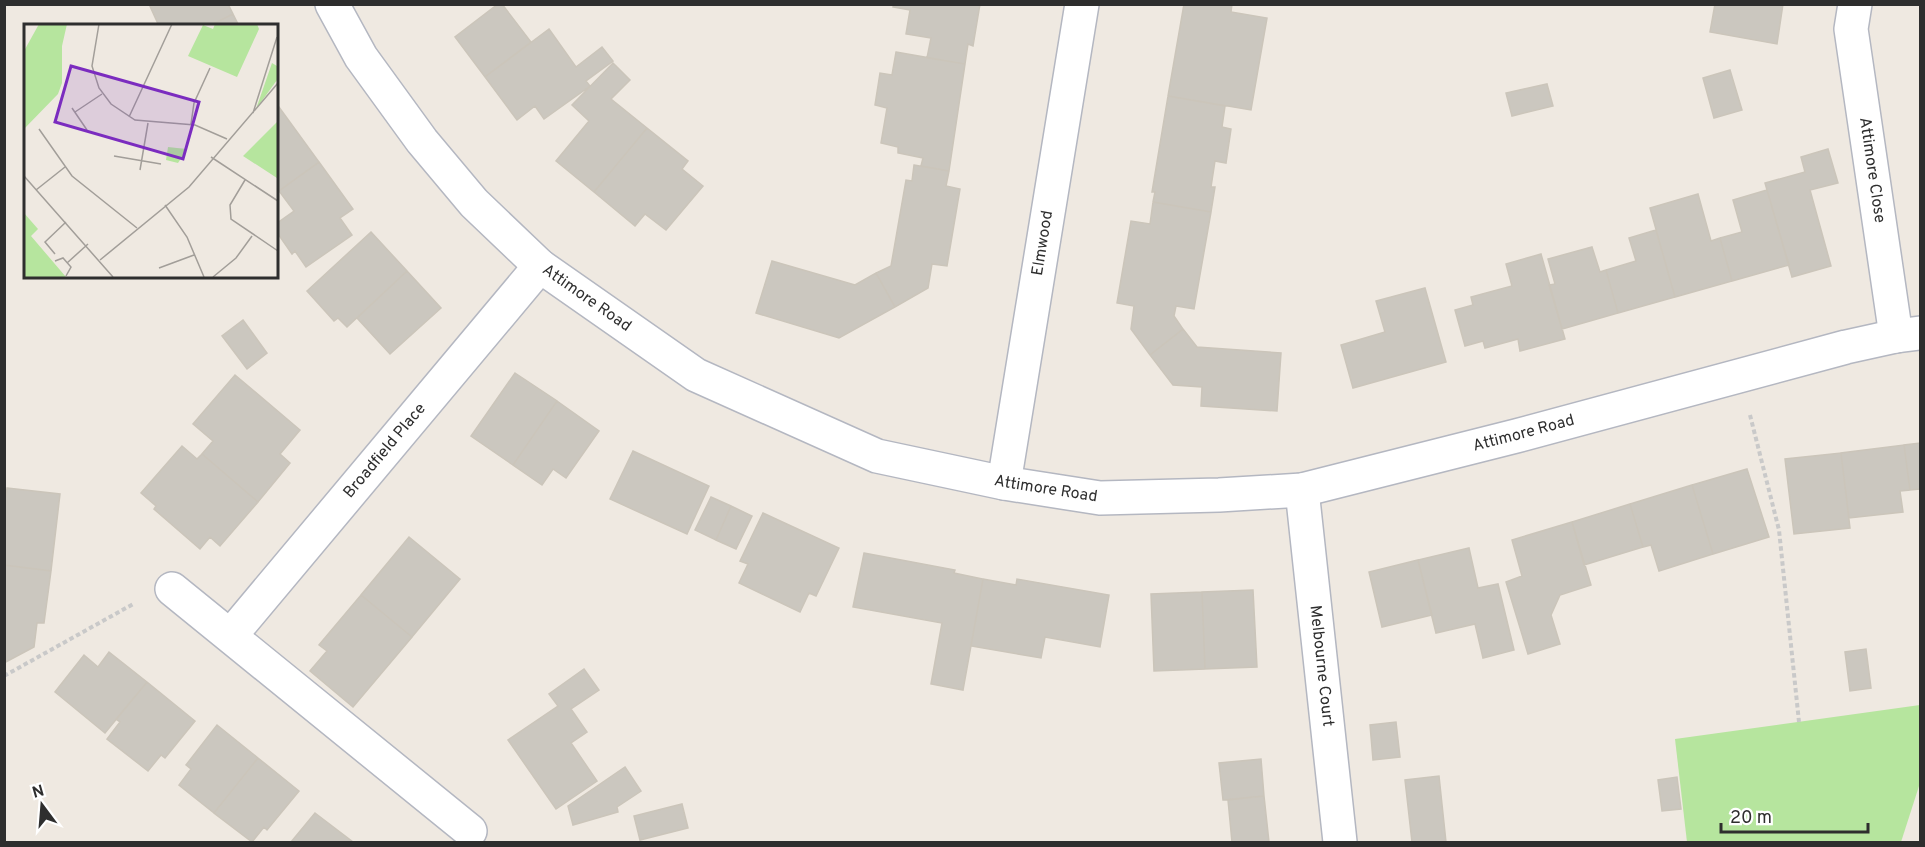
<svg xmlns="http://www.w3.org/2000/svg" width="1925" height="847" viewBox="0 0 1925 847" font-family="Overpass,sans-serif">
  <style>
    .green { fill: #b6e59e }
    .building { fill: #cbc7bf; stroke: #cbc5ba; stroke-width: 1.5 }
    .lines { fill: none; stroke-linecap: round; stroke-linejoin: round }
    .street-casing { stroke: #b4b7c1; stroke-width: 36 }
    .path { stroke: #c9c9c9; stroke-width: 4; stroke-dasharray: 4.5 3; stroke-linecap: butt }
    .street { stroke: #fff; stroke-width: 33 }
    .labels { text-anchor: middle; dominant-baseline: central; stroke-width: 6; stroke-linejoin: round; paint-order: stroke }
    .street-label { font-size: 16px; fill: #2e2e2e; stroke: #fff }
    .inset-road { fill: none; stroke: #a29e99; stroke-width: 1.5 }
    .view { fill: #7b2cbf; fill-opacity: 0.15; stroke: #7b2cbf; stroke-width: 3 }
    .inset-edge { fill: none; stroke: #2e2e2e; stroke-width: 3 }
  </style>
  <rect width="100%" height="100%" fill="#efe9e1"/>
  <path class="green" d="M 1920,705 L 1920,783 L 1901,842 L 1687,842 L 1675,739 Z"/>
  <path class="building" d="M 149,4 L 228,4 L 233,14 L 209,26 L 159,26 Z
    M 498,4 L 502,4 L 531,42 L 485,77 L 455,37 Z
    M 894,4 L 980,4 L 973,46 L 968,44 L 965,64 L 927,58 L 931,38 L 906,34 L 910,10 L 893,7 Z
    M 1184,4 L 1232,4 L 1231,12 L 1267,18 L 1251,110 L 1168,96 Z
    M 1715,4 L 1783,4 L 1777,44 L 1710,32 Z
    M 233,14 L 239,26 L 209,26 Z
    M 549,29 L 576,67 L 602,47 L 613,61 L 586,81 L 590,86 L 544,119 L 535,106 L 517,120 L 485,77 Z
    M 896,52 L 965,64 L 949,171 L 921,166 L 923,158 L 898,153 L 898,147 L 881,143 L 887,108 L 875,105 L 880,73 L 892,75 Z
    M 613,63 L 630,80 L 611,99 L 647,128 L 594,192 L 556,161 L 589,121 L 572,105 Z
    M 1730,70 L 1742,110 L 1714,118 L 1703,78 Z
    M 1547,84 L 1553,106 L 1512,116 L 1506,93 Z
    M 1168,96 L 1225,106 L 1222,127 L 1231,129 L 1226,163 L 1215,161 L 1211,187 L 1215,187 L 1211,212 L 1153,202 L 1155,192 L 1152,192 Z
    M 276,103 L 319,162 L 276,193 Z
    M 647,128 L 688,161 L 682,169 L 703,186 L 666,230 L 645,214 L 635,226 L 594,192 Z
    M 1828,149 L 1838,183 L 1810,190 L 1831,266 L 1792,277 L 1765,183 L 1805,172 L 1801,157 Z
    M 319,162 L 353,209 L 340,218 L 352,235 L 306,267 L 295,251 L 292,254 L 276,231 L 276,224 L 294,211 L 279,191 Z
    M 914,165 L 949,171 L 946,186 L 960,189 L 947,266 L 932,264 L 928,288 L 895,307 L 876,273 L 891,266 L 906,180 L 912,181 Z
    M 1767,190 L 1789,265 L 1732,281 L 1720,238 L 1742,232 L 1733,200 Z
    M 1698,194 L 1711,241 L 1720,238 L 1732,281 L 1675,297 L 1650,208 Z
    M 1153,202 L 1211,212 L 1194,309 L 1176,306 L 1174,316 L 1183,329 L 1150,355 L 1131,329 L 1134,306 L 1117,303 L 1131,221 L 1150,224 Z
    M 1656,230 L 1675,297 L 1618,313 L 1606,270 L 1636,261 L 1629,238 Z
    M 371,232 L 407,271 L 347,327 L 338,318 L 334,321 L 307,291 Z
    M 1592,247 L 1600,272 L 1606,270 L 1618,313 L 1562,329 L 1549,285 L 1555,284 L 1548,259 Z
    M 1541,254 L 1565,339 L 1520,351 L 1518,339 L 1485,348 L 1483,341 L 1465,346 L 1455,310 L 1473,305 L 1471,297 L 1512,286 L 1506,264 Z
    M 772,261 L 855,285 L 876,273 L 895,307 L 839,338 L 756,313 Z
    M 407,271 L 441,308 L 390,354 L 357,318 Z
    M 1425,288 L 1446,362 L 1353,388 L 1341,345 L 1385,332 L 1376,301 Z
    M 243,320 L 267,353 L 247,369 L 222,336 Z
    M 1183,329 L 1197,347 L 1281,353 L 1277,411 L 1201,406 L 1202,387 L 1173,385 L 1150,355 Z
    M 515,373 L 557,401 L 513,465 L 471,436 Z
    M 235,375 L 300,430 L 280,454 L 290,463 L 258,502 L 202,454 L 213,441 L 193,424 Z
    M 557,401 L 599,431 L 566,478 L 553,469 L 542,485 L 513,465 Z
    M 1920,443 L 1920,489 L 1910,490 L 1904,445 Z
    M 1904,445 L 1910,490 L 1900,491 L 1903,512 L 1849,518 L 1841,453 Z
    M 182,446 L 197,459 L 202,454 L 258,502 L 220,546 L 210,537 L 200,549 L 154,509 L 156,506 L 141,493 Z
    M 633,451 L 709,486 L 687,534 L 610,499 Z
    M 1841,453 L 1850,528 L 1794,534 L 1785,459 Z
    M 1747,469 L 1769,537 L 1713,554 L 1692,485 Z
    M 1692,485 L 1713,554 L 1659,571 L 1651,545 L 1643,547 L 1630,504 Z
    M 7,488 L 60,494 L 51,571 L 4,565 L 4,507 Z
    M 711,497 L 731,506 L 716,540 L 695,530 Z
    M 1630,504 L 1643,547 L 1584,565 L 1572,522 Z
    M 731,506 L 752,516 L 736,549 L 716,540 Z
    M 763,513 L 839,548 L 816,596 L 809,593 L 800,612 L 739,583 L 748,564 L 740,561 Z
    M 1572,522 L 1591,585 L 1560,595 L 1551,615 L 1560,644 L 1528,654 L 1506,582 L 1522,576 L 1512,540 Z
    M 409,537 L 460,579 L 412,637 L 361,595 Z
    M 1469,548 L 1478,588 L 1498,584 L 1514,650 L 1483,658 L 1475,624 L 1436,633 L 1418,560 Z
    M 864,553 L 955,570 L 954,573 L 983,579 L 963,690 L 931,684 L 942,623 L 853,607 Z
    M 1418,560 L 1432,615 L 1382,627 L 1369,572 Z
    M 4,565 L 51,571 L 44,623 L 37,623 L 34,647 L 4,663 Z
    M 983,579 L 1016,585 L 1017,579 L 1109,595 L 1100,647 L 1045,637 L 1041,658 L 971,646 Z
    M 1253,590 L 1257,667 L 1205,669 L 1202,592 Z
    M 1202,592 L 1205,669 L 1154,671 L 1151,594 Z
    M 361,595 L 412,637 L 353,707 L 310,671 L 327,651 L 319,645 Z
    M 1866,649 L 1871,688 L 1850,691 L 1845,652 Z
    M 109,652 L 147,682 L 105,733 L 55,692 L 84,655 L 98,667 Z
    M 584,669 L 599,690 L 571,709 L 587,732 L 571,743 L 597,781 L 556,809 L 508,740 L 558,706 L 549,694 Z
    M 147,682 L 195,721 L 165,758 L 161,755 L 148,771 L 107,739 L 120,722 L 116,719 Z
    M 1396,722 L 1400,757 L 1373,760 L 1370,725 Z
    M 217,725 L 258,758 L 214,813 L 179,785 L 191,769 L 186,765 Z
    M 258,758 L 299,791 L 267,830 L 264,827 L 252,842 L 214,813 Z
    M 1261,759 L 1264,796 L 1223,800 L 1219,763 Z
    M 625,767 L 641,791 L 617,807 L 618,812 L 573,825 L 568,806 Z
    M 1439,776 L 1446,842 L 1412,842 L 1405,780 Z
    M 1677,777 L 1681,809 L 1662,811 L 1658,780 Z
    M 1264,796 L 1269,842 L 1232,842 L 1228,800 Z
    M 682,804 L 688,828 L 640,840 L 634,816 Z
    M 315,813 L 353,842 L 291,842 Z"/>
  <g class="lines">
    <defs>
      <g id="street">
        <path id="s1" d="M 332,4 L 361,57 L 422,141 L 474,203 L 540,266 L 696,375 L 877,456 L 1004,483 L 1100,498 L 1219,495 L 1302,490 L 1516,436 L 1846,347 L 1896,336 L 1920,333"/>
        <path id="s2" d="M 1855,4 L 1851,29 L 1896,336"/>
        <path id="s3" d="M 1004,483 L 1082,4"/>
        <path id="s4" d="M 1302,490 L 1340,842"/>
        <path d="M 172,589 L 470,831"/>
        <path id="s5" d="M 231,635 L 540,266"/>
      </g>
    </defs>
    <use href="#street" class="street-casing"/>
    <path class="path" d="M 1750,415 L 1779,530 L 1799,722
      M 4,676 L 135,603"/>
    <use href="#street" class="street"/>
  </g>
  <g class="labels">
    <g class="street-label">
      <text stroke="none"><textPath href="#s2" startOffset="168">Attimore Close</textPath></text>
      <text stroke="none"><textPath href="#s3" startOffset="243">Elmwood</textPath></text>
      <text stroke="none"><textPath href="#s1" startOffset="393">Attimore Road</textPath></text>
      <text stroke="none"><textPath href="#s1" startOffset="1383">Attimore Road</textPath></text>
      <text stroke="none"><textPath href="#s5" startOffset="240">Broadfield Place</textPath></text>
      <text stroke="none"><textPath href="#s1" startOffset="897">Attimore Road</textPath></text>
      <text stroke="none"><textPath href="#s4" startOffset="177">Melbourne Court</textPath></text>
    </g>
  </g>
  <g transform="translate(24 24)">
    <rect width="254" height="254" fill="#efe9e1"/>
    <path d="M 15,0 L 43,0 L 38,22 L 38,59 L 34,70 L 0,105 L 0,27 ZM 191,0 L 233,0 L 235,5 L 213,53 L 164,32 L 179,1 L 189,5 ZM 248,39 L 253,42 L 253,56 L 232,85 ZM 253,98 L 253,154 L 219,132 ZM 144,123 L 153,124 L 163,125 L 154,139 L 142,136 ZM 0,189 L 14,205 L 7,212 L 42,253 L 0,253 Z" fill="#b6e59e"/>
    <path class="inset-road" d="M 75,0 L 68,42 L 75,64 L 87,80 L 111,96 L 171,101 L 203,115M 48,84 L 63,106M 51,88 L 78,70M 229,89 L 253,13M 105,93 L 148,0M 167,100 L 170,79 L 186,44M 15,105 L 48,152 L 113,204M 90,132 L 137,140M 187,133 L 254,177M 116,146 L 124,99M 0,152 L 89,253M 221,156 L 206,181 L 207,195 L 254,227M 12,166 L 41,143M 141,181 L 163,213 L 180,253M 31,230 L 21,218 L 42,198M 76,236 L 165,163 L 254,59M 31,237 L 39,234 L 47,243 L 42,252M 43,239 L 64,220M 135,244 L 170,231M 189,253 L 212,234 L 228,212"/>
    <path class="view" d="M 47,42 L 175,78 L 159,135 L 31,98 Z"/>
    <rect width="254" height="254" class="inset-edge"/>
  </g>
  <rect width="1925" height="847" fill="none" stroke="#2e2e2e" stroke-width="12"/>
  <g transform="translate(42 805) rotate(344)" stroke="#ffffff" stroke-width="4.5" paint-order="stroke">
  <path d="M0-4.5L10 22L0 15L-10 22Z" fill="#2e2e2e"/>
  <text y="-9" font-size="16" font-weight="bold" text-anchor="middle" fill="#2e2e2e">N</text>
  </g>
  <path d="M1721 823v9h147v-9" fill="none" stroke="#2e2e2e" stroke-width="3"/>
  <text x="1730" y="823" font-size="18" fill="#2e2e2e" stroke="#ffffff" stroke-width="4.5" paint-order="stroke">20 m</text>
</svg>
